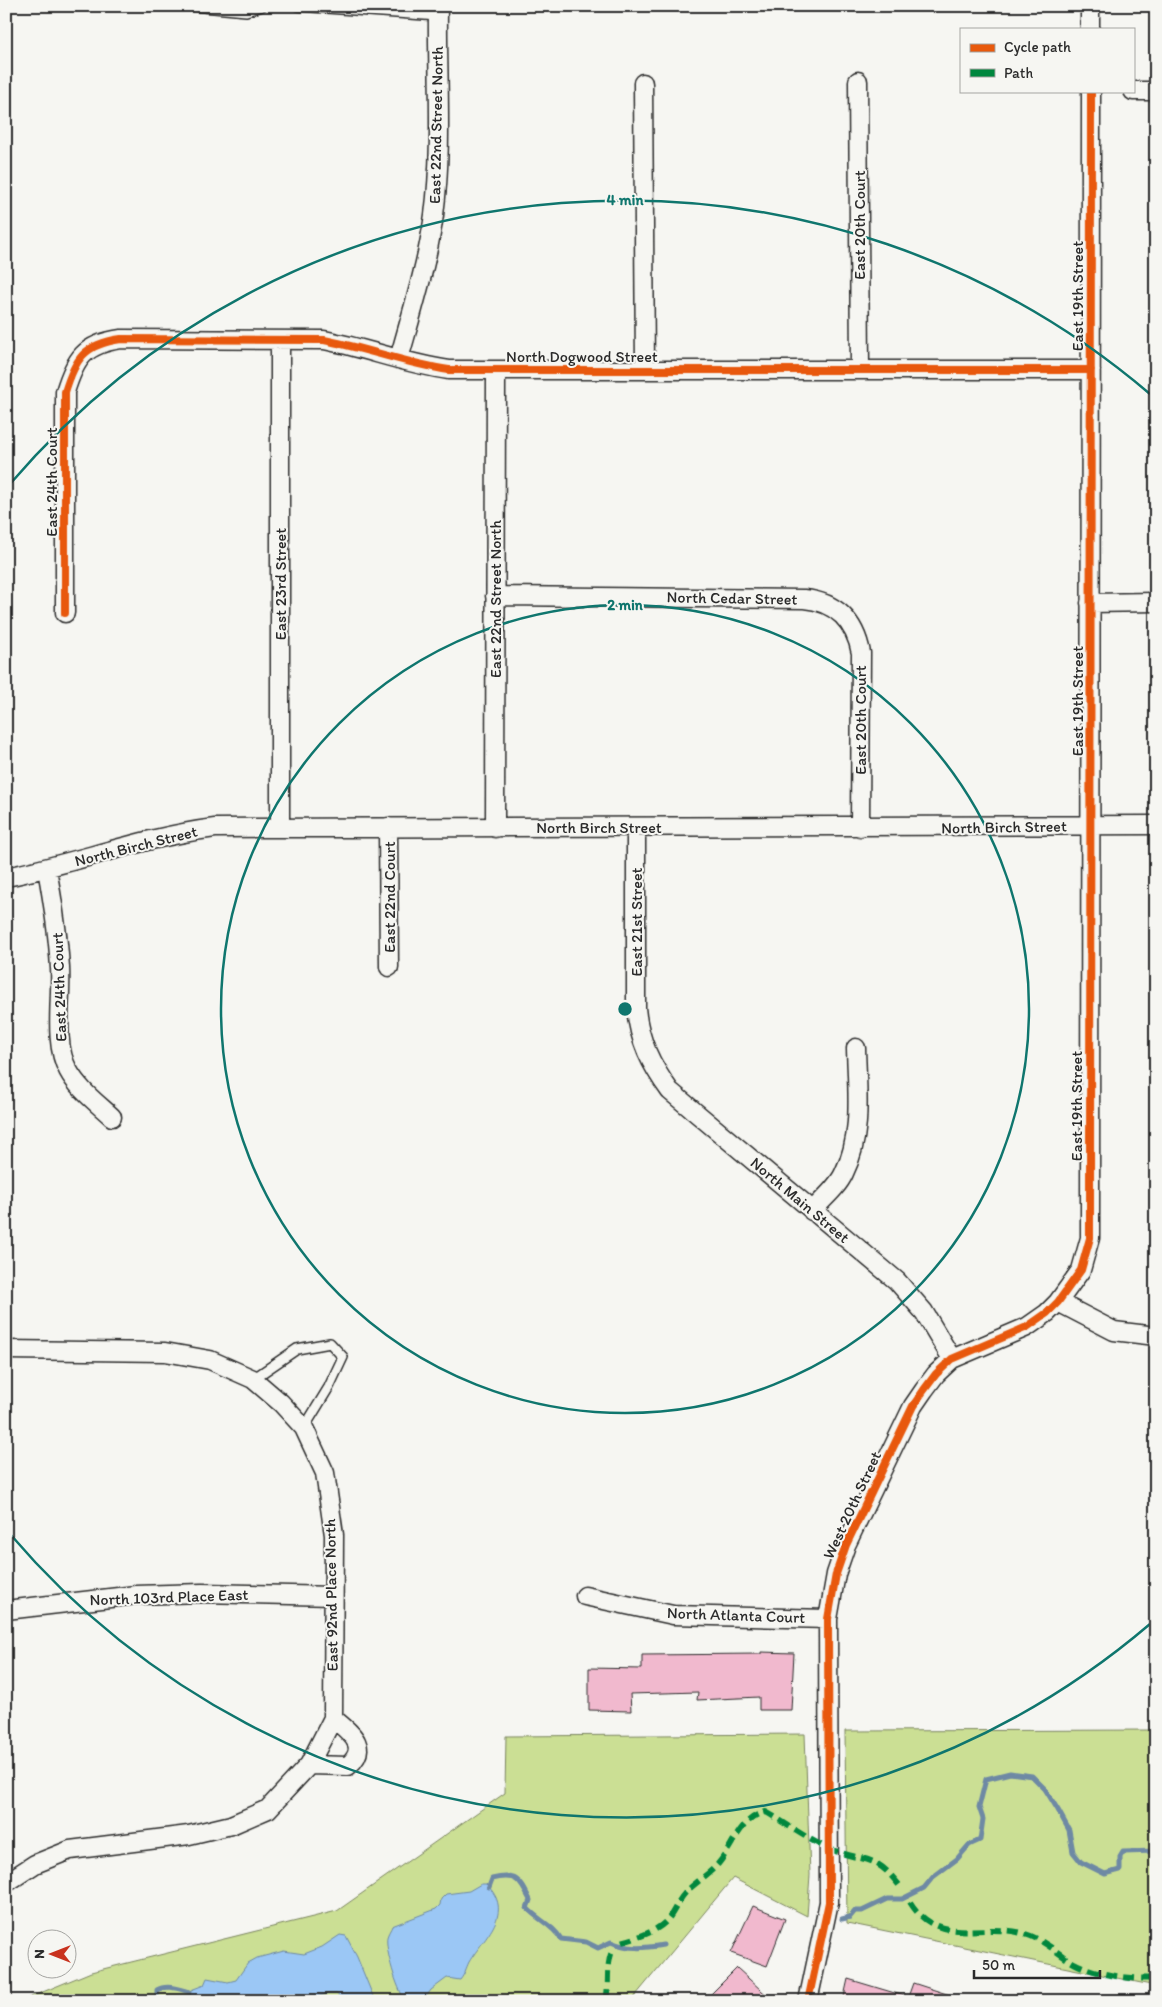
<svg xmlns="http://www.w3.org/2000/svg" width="1162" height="2007" viewBox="0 0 1162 2007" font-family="Itim,sans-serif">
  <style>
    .green { fill: #cbdf94; stroke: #7b8560 }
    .water { fill: #9bc7f5; stroke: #6e89a4 }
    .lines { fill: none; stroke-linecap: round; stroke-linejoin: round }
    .stream { stroke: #6e89a4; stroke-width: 5 }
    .building { fill: #f1b9ce; stroke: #2b2b2b }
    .service-casing { stroke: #2b2b2b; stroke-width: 12 }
    .minor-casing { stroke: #2b2b2b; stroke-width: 21 }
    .service { stroke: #f6f6f2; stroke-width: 9 }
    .minor { stroke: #f6f6f2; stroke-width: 18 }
    .quiet { stroke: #00873e; stroke-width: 6; stroke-dasharray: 12 6; stroke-linecap: butt }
    .cycleway-casing { stroke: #f6f6f2; stroke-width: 11 }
    .cycleway { stroke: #e8590c; stroke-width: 8 }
    .ring { fill: none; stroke: #0f766e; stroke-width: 2.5 }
    .labels { text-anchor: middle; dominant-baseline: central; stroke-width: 4; stroke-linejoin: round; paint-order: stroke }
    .street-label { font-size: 16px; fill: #2b2b2b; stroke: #f6f6f2 }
    .centre { fill: #0f766e; stroke: #f6f6f2; stroke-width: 2.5 }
    .ring-label { font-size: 15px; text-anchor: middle; font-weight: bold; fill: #0f766e; stroke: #f6f6f2; stroke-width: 4; stroke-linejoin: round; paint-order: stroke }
  </style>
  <rect width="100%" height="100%" fill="#f6f6f2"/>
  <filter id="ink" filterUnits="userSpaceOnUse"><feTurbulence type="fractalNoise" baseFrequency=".02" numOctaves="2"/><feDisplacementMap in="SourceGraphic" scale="10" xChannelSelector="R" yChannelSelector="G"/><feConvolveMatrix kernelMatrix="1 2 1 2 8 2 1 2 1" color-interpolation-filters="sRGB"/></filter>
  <g filter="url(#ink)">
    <path class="green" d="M 1156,1730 L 1156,1986 L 847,1923 L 845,1731 Z
      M 805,1734 L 810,1875 L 807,1916 L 733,1878 L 631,2001 L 21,2001 L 91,1972 L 337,1911 L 505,1793 L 506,1736 Z"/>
    <path class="water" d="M 481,1884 L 486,1884 C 516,1913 484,1937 469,1962 C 466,1968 465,1974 460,1980 L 447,1978 L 431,1990 L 423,2001 L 405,2000 C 397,1989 385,1950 387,1937 C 388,1933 391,1929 392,1926 L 436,1909 L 440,1905 L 441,1899 L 446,1894 L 469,1891 Z
      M 340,1935 L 346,1936 L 357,1957 L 375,2001 L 343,2001 L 337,1994 L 328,1994 L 296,2001 L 194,2001 L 190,1995 L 191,1990 L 204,1985 L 207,1978 L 228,1982 L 236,1980 L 248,1963 L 257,1958 L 284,1951 L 304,1954 L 322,1947 Z"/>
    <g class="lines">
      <path class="stream" d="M 489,1887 L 492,1879 C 517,1873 520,1880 530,1900 L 527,1908 C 538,1920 553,1925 561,1939 L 586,1942 L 598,1948 L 611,1942 C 629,1950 645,1948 663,1945
        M 842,1919 L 850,1917 L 855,1911 L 862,1911 L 887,1899 L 902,1899 L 924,1888 L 933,1877 L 957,1859 L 969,1845 L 980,1840 L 983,1819 L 979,1807 L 986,1779 L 1010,1773 L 1032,1776 L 1045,1789 L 1058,1810 L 1069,1830 L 1073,1852 L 1081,1862 L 1105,1874 L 1120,1870 L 1120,1857 L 1123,1852 L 1156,1851
        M 157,2001 L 157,1990 C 167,1984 179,1989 189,1992"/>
    </g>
    <path class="building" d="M 761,1652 L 794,1653 L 791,1710 L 759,1710 L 759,1697 L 697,1700 L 698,1692 L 630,1694 L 631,1711 L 589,1710 L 589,1668 L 642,1669 L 642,1655 L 761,1654 Z
      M 753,1906 L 785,1919 L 767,1966 L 731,1953 Z
      M 737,1968 L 773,2001 L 704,2001 Z
      M 848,1979 L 908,1997 L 913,1983 L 959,1998 L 958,2001 L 843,2001 Z"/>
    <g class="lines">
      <defs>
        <path id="service" d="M 192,6 L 246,11 L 262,6
          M 298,6 L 438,16
          M 253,1379 L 297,1349 L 330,1343 L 343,1357 L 329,1387 L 304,1428"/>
        <path id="minor" d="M 1090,6 L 1090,29
          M 858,81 L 860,369
          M 643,83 L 645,370
          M 1133,91 L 1156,91
          M 280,340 L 280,828
          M 399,359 C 412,312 427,264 434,215 C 443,146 437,76 438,6
          M 495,596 L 804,599 C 836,602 855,621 861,653 L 860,827
          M 1090,603 L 1156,602
          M 65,613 L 65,392 C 75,359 84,344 121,339 L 324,340 C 366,348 406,364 449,370 L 1091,370
          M 388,827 L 389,967
          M 636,827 L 636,1008 C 639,1041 651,1065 670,1091 L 897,1281 L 924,1312 L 952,1359
          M 495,828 L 496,370
          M 47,869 C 53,902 58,935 60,968 C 62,998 53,1043 68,1070 C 78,1089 97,1103 112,1117
          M 6,877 C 76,863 144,837 215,828 L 1156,825
          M 812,1211 C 822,1200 838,1187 844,1173 C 863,1135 857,1090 856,1048
          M 1058,1302 L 1114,1331 L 1156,1336
          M 6,1350 L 165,1352 L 210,1360 L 253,1379 L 281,1403 L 304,1428 L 325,1473 L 334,1535 L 333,1718 L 309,1765 L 268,1809 L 231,1825 L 189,1835 L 70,1850 L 35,1864 L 6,1883
          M 585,1596 L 673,1615 L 828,1619
          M 6,1610 L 136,1595 L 202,1593 L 333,1596
          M 309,1765 L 348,1766 C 371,1746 349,1732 333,1718
          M 808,2001 L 829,1902 L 828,1619 L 836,1574 L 846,1545 L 913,1406 L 924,1390 L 936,1374 L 952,1359 L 1027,1327 L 1047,1313 L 1058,1302 L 1081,1270 L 1090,1238 L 1091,91"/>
      </defs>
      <use href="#service" class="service-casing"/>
      <use href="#minor" class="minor-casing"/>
      <use href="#service" class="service"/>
      <use href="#minor" class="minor"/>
      <path class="quiet" d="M 910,1902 C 938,1948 983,1921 1025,1934 C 1043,1939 1058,1954 1074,1963 C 1097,1975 1130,1980 1156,1978
        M 622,1942 C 639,1937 661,1931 671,1915 C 676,1907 680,1898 686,1892 C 696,1882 708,1875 718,1864 C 734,1845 740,1818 766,1812 C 787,1824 808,1840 830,1849 C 867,1864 874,1851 902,1889
        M 606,2001 C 610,1983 605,1966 613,1949"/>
      <defs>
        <path id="cycleway" d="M 65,613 L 65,392 C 75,359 84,344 121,339 L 324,340 C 366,348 406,364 449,370 L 1091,370
          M 808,2001 L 829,1902 L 828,1619 L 836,1574 L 846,1545 L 913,1406 L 924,1390 L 936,1374 L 952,1359 L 1027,1327 L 1047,1313 L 1058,1302 L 1081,1270 L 1090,1238 L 1091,91"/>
      </defs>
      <use href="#cycleway" class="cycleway-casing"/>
      <use href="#cycleway" class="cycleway"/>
    </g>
  </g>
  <g class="ring">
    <circle cx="625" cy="1009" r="404"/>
    <path d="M1150 1624A809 809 0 0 1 10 1534M10 484A809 809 0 0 1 1150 394"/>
  </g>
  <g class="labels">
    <g class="street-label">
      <text transform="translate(436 125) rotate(-89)">East 22nd Street North</text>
      <text transform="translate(859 225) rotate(-90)">East 20th Court</text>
      <text transform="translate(1077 296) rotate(-90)">East 19th Street</text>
      <text x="582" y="356">North Dogwood Street</text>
      <text transform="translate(51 482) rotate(-90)">East 24th Court</text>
      <text transform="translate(280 584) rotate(-90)">East 23rd Street</text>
      <text transform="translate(732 598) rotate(1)">North Cedar Street</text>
      <text transform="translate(495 599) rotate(-90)">East 22nd Street North</text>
      <text transform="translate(1077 701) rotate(-90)">East 19th Street</text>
      <text transform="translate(860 720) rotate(-90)">East 20th Court</text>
      <text x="599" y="827">North Birch Street</text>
      <text transform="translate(1004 827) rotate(-1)">North Birch Street</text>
      <text transform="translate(136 846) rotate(-14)">North Birch Street</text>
      <text transform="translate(389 897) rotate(-90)">East 22nd Court</text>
      <text transform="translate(636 922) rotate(-90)">East 21st Street</text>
      <text transform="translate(59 987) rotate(-92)">East 24th Court</text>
      <text transform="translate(1076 1106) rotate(-90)">East 19th Street</text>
      <text transform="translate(800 1200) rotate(40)">North Main Street</text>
      <text transform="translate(852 1505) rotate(-65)">West 20th Street</text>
      <text transform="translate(331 1595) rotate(-91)">East 92nd Place North</text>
      <text transform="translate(169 1597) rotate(-2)">North 103rd Place East</text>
      <text transform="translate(736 1615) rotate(2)">North Atlanta Court</text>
    </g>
  </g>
  <circle cx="625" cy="1009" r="8" class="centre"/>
  <g class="ring-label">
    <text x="625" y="205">4 min</text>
    <text x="625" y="610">2 min</text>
  </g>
  <rect width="1162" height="2007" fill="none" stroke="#f6f6f2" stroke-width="25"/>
  <rect x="12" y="12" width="1137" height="1982" fill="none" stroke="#2b2b2b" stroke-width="2" filter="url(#ink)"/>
  <rect x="960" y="28" width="175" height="65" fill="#f6f6f2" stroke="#a5a5a2"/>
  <rect x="970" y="44" width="25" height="8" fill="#e8590c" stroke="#a5a5a2"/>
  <text x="1004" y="52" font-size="15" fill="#2b2b2b">Cycle path</text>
  <rect x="970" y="69" width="25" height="8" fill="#00873e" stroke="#a5a5a2"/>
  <text x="1004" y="78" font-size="15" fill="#2b2b2b">Path</text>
  <g transform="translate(52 1954) rotate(270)"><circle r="24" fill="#f6f6f2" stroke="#a5a5a2"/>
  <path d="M0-4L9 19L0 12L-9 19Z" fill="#c8321e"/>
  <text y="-8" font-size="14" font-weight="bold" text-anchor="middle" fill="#2b2b2b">N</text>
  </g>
  <path d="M974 1970v8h126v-8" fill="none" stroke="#2b2b2b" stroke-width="2.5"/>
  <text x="982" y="1970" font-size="15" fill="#2b2b2b" stroke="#f6f6f2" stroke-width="4" paint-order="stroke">50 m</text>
</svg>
